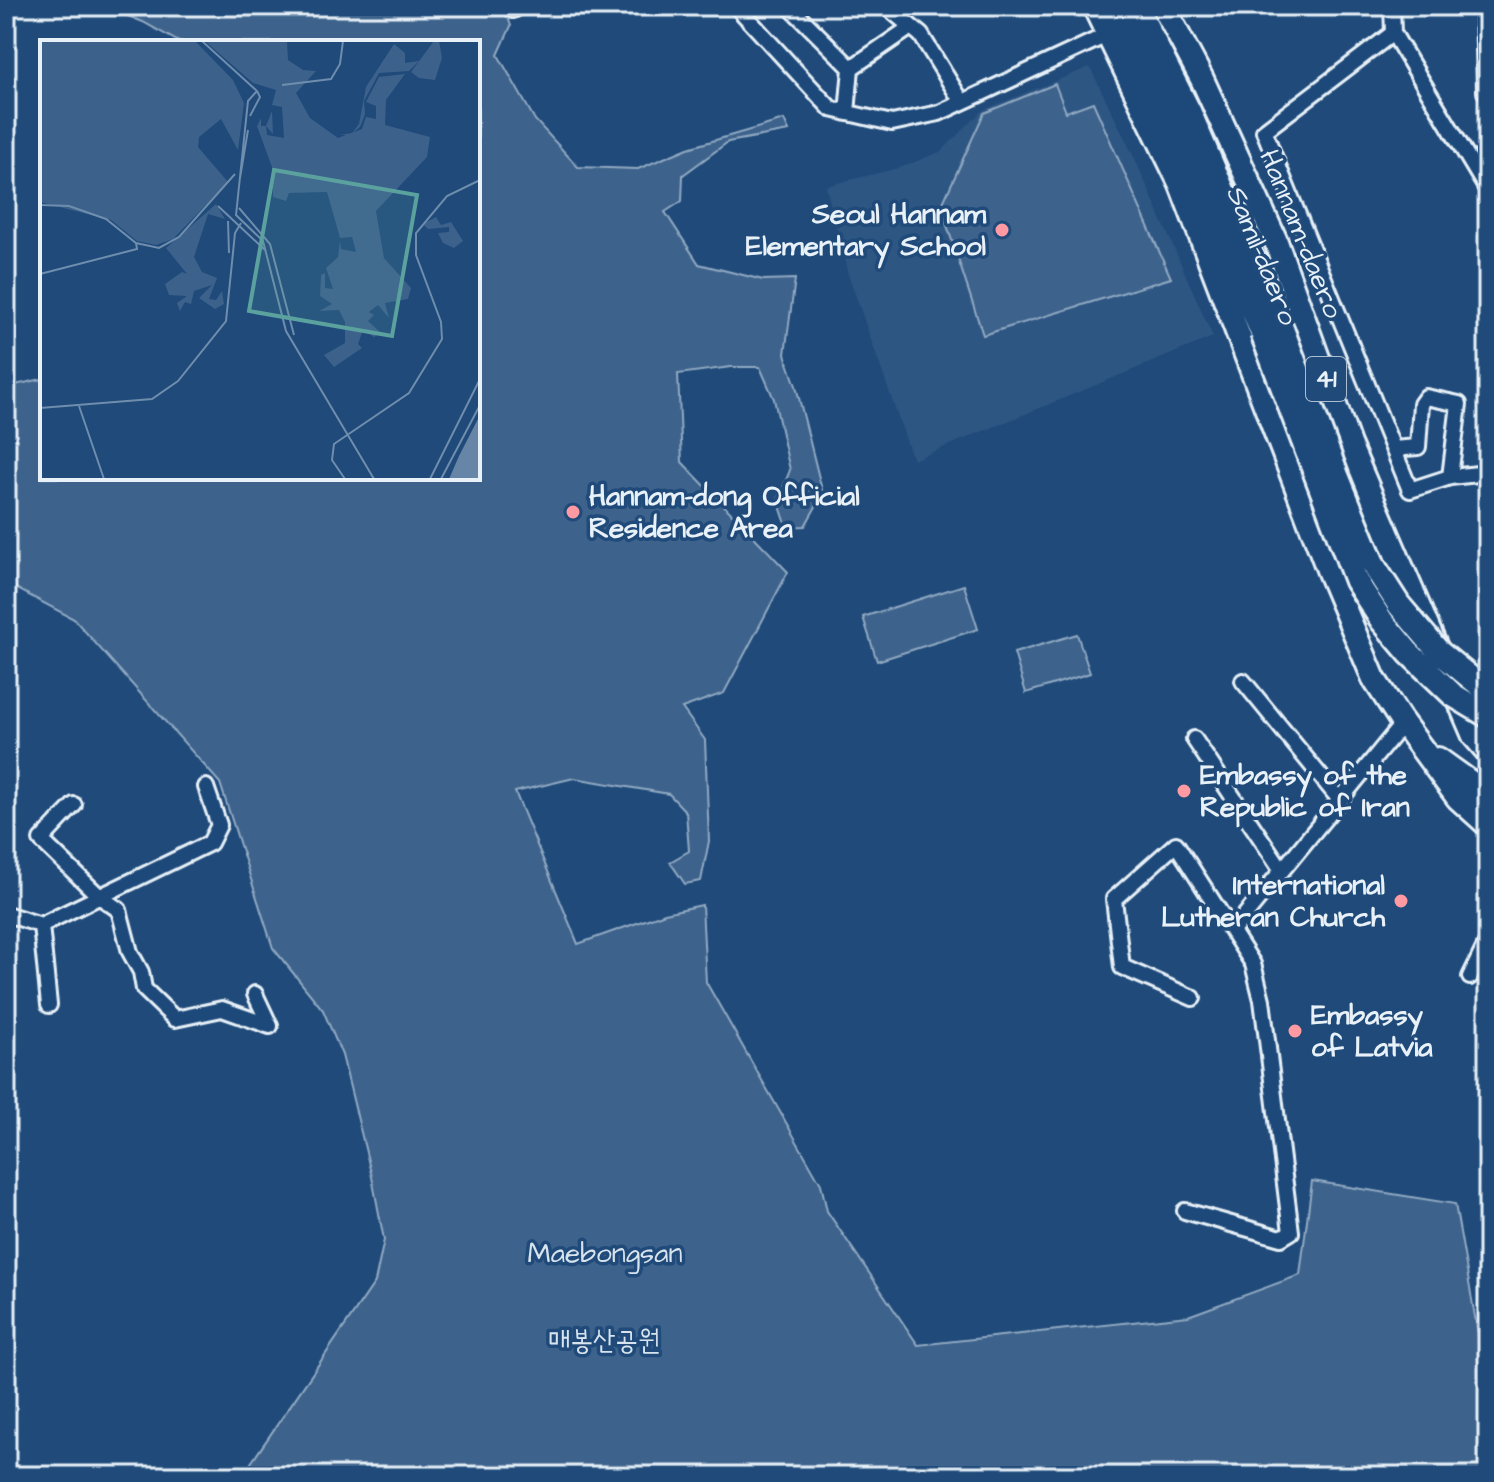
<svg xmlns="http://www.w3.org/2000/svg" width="1494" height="1482" viewBox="0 0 1494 1482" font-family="'Architects Daughter','Poor Story',sans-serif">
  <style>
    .built { fill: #2e5683 }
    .green { fill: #3c628c; stroke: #92aac2; stroke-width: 2 }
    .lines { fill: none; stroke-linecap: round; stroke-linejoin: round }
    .minor-casing { stroke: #e8f1f8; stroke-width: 20 }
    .primary-casing { stroke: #e8f1f8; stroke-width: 28 }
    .minor { stroke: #1f4a7a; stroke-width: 14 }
    .primary { stroke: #1f4a7a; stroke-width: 22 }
    .primary-bridge-casing { stroke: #e8f1f8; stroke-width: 28; stroke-linecap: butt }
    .primary-bridge { stroke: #1f4a7a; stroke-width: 22 }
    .poi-dot { fill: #ff9aa2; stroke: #1f4a7a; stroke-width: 3 }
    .labels { text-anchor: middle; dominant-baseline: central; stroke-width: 7; stroke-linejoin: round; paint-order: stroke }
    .shield { fill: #1f4a7a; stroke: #acbfd2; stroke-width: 2 }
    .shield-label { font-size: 26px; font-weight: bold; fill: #e8f1f8 }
    .poi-label { font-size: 28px; font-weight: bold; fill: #e8f1f8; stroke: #1f4a7a; text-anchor: start }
    .street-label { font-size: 28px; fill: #e8f1f8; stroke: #1f4a7a }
    .park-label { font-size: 28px; fill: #d7e3ed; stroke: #1f4a7a }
    .inset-road { fill: none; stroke: #6f8dac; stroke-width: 2 }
    .view { fill: #5ba19e; fill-opacity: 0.15; stroke: #5ba19e; stroke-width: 4 }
    .inset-edge { fill: none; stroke: #e8f1f8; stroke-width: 4 }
  </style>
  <rect width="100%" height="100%" fill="#1f4a7a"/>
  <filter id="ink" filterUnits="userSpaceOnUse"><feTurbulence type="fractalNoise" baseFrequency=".0125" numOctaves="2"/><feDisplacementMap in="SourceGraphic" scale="16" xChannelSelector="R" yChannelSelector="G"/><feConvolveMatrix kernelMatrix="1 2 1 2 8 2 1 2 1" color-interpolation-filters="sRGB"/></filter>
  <g filter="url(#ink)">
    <path class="built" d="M 1090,67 L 1135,159 L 1213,337 L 913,460 L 848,274 L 826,186 L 902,167 L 942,151 L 983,110 Z"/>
    <path class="green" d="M 127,6 L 226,6 L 305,10 L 306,6 L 504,6 L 511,26 L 498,55 L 535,120 L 578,167 L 638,169 L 688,148 L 784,120 L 789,131 L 728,142 L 683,175 L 682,201 L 665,212 L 699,264 L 763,280 L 795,279 L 785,354 L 796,386 L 823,494 L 805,526 L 787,527 L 778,500 L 790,470 L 774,399 L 760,367 L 731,367 L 678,374 L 682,462 L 788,572 L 724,693 L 682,708 L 705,740 L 709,841 L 701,881 L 685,884 L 670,862 L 689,851 L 686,812 L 669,794 L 574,778 L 515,792 L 578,944 L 665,913 L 702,905 L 706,982 L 821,1184 L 827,1211 L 918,1345 L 1188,1316 L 1300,1275 L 1312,1181 L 1455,1204 L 1488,1390 L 1488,1476 L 242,1476 L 375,1282 L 384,1240 L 372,1177 L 342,1055 L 323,1010 L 273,948 L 220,783 L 74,619 L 6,583 L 6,387 L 42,379 L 42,478 L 478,478 L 478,42 L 179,42 L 143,22 L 118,12 Z
      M 1055,84 L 1066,112 L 1093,102 L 1171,278 L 983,335 L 941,207 L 984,113 Z
      M 964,585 L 978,629 L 877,661 L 863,617 Z
      M 1077,634 L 1090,673 L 1026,693 L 1014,653 Z"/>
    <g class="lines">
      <defs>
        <path id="minor" d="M 736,6 L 831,109 L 892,123 L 939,113 L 1109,34
          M 789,6 L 851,68
          M 886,6 L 921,35 L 962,102
          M 1392,6 L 1393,33 L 1488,191
          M 1483,6 L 1485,92
          M 513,10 L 520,6
          M 1393,33 L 1264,131 L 1410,490 L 1450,477 L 1488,473
          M 847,113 L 851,68 L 911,27
          M 1393,449 L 1418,447 L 1421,404 L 1426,397 L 1459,404 L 1450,477
          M 1243,681 L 1340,800
          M 1194,739 L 1282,870
          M 74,805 L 41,840 L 99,896 L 119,910 L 130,952 L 141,972 L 144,989 L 175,1019 L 222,1009 L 270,1026
          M 6,914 L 41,925 L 210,843 L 219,825 L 206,787
          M 41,925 L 49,1005
          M 1233,930 L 1403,723
          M 1470,977 L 1488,940
          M 255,994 L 270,1026
          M 1185,1211 L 1281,1238 L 1291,1232 L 1262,1000 L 1253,964 L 1176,844 L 1114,899 L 1122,967 L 1193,998"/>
        <path id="primary" d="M 1094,6 L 1181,185 L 1329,572 L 1374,679 L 1400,719 L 1458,798 L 1488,825
          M 1115,6 L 1175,126 L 1262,333
          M 1136,6 L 1190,113 L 1281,326
          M 1163,6 L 1202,79 L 1275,239 L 1349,444 L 1474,736 L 1488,752
          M 1438,759 L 1488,795"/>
      </defs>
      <use href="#minor" class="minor-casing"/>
      <use href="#primary" class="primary-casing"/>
      <use href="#minor" class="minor"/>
      <use href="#primary" class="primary"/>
      <defs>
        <path id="primary-bridge" d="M 1281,326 L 1338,478 L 1374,566 L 1399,605 L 1439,652 L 1488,692
          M 1262,333 L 1356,581 L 1382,621 L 1409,653 L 1453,695 L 1488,716"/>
      </defs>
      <use href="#primary-bridge" class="primary-bridge-casing"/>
      <use href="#primary-bridge" class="primary-bridge"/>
    </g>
  </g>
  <g class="poi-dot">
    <circle cx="1002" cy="230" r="8"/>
    <circle cx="573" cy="512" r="8"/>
    <circle cx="1184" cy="791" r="8"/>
    <circle cx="1401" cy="901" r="8"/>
    <circle cx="1295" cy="1031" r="8"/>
  </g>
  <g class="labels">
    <rect class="shield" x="1306" y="357" width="40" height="44" rx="6"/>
    <g class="shield-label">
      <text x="1326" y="379">41</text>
    </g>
    <g class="poi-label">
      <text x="986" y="214" text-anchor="end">Seoul Hannam<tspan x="986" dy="32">Elementary School</tspan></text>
      <text x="589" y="496">Hannam-dong Official<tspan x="589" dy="32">Residence Area</tspan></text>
      <text x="1200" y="775">Embassy of the<tspan x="1200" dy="32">Republic of Iran</tspan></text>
      <text x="1385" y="885" text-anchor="end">International<tspan x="1385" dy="32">Lutheran Church</tspan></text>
      <text x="1311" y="1015">Embassy<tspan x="1311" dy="32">of Latvia</tspan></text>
    </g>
    <g class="street-label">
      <text transform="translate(1301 234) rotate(68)">Hannam-daero</text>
      <text transform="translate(1262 256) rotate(68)">Samil-daero</text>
    </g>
    <g class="park-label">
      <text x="605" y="1253">Maebongsan</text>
      <text x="604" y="1340">매봉산공원</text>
    </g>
  </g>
  <g transform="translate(40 40)">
    <rect width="440" height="440" fill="#1f4a7a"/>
    <path d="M 0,1 L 155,1 L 193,40 L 204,63 L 198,110 L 181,79 L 159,97 L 158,107 L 188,142 L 133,199 L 116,205 L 97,201 L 71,180 L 0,162 ZM 247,1 L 248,20 L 263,30 L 276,31 L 256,53 L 270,78 L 298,98 L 322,89 L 326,77 L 336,79 L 336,66 L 326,62 L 339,37 L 365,34 L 346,60 L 345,85 L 390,97 L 387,117 L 336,171 L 344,218 L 371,248 L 368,259 L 345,263 L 349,278 L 338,265 L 329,272 L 334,275 L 328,281 L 341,293 L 334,297 L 323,290 L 318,304 L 322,308 L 294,327 L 284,315 L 305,303 L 305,282 L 299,270 L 279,271 L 292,264 L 280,256 L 281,235 L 285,233 L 285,248 L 293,249 L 286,228 L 298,217 L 300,200 L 301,209 L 316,212 L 312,197 L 300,198 L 287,152 L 249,153 L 246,161 L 233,157 L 233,130 L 217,86 L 221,78 L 221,86 L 226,86 L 232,71 L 233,94 L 226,86 L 227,95 L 244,98 L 242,67 L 232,65 L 236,50 L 213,43 L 166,2 ZM 394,1 L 399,1 L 402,18 L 395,40 L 379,38 L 371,32 ZM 354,4 L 365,13 L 365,23 L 379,21 L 369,31 L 339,33 L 324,61 L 325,74 L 321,85 L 319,88 L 309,95 L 300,95 L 312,93 L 319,84 L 326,47 ZM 176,164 L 185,179 L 168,174 L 154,217 L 162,232 L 177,238 L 169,259 L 176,260 L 182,251 L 184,264 L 175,269 L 159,258 L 172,245 L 154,251 L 151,264 L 145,262 L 140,271 L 137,263 L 147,256 L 129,255 L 125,244 L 142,232 L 147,234 L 126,208 ZM 396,177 L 401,185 L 411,182 L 423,201 L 414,208 L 403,203 L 398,193 L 409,192 L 409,187 L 388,189 L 383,184 Z" fill="#3c628c"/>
    <path d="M 440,375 L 440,439 L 409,439 L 419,416 Z" fill="#6685a7"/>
    <path class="inset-road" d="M 162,1 L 217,51M 242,45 L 291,39 L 300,24 L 303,1M 217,51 L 208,61 L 196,175 L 223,201 L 246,291 L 334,439M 210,76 L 220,57 L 217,51M 200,138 L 208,90M 0,165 L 29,166 L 66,179 L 96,203 L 119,208 L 139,197 L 195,134M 178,166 L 225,210M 199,168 L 230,204 L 254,295M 188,181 L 189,213M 0,234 L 97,209 L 96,203M 39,366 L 64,439M 0,368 L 112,359 L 138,341 L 186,281 L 195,193 L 201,183M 305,439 L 292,420 L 294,404 L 369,353 L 402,299 L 401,282 L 376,215 L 376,193 L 407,156 L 440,140M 390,439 L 440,339M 401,439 L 440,365"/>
    <path class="view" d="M 234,130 L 377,155 L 352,296 L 209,271 Z"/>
    <rect width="440" height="440" class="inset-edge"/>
  </g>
  <rect width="1494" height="1482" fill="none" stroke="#1f4a7a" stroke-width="32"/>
  <rect x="16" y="16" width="1462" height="1450" fill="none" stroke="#e8f1f8" stroke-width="3" filter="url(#ink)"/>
</svg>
